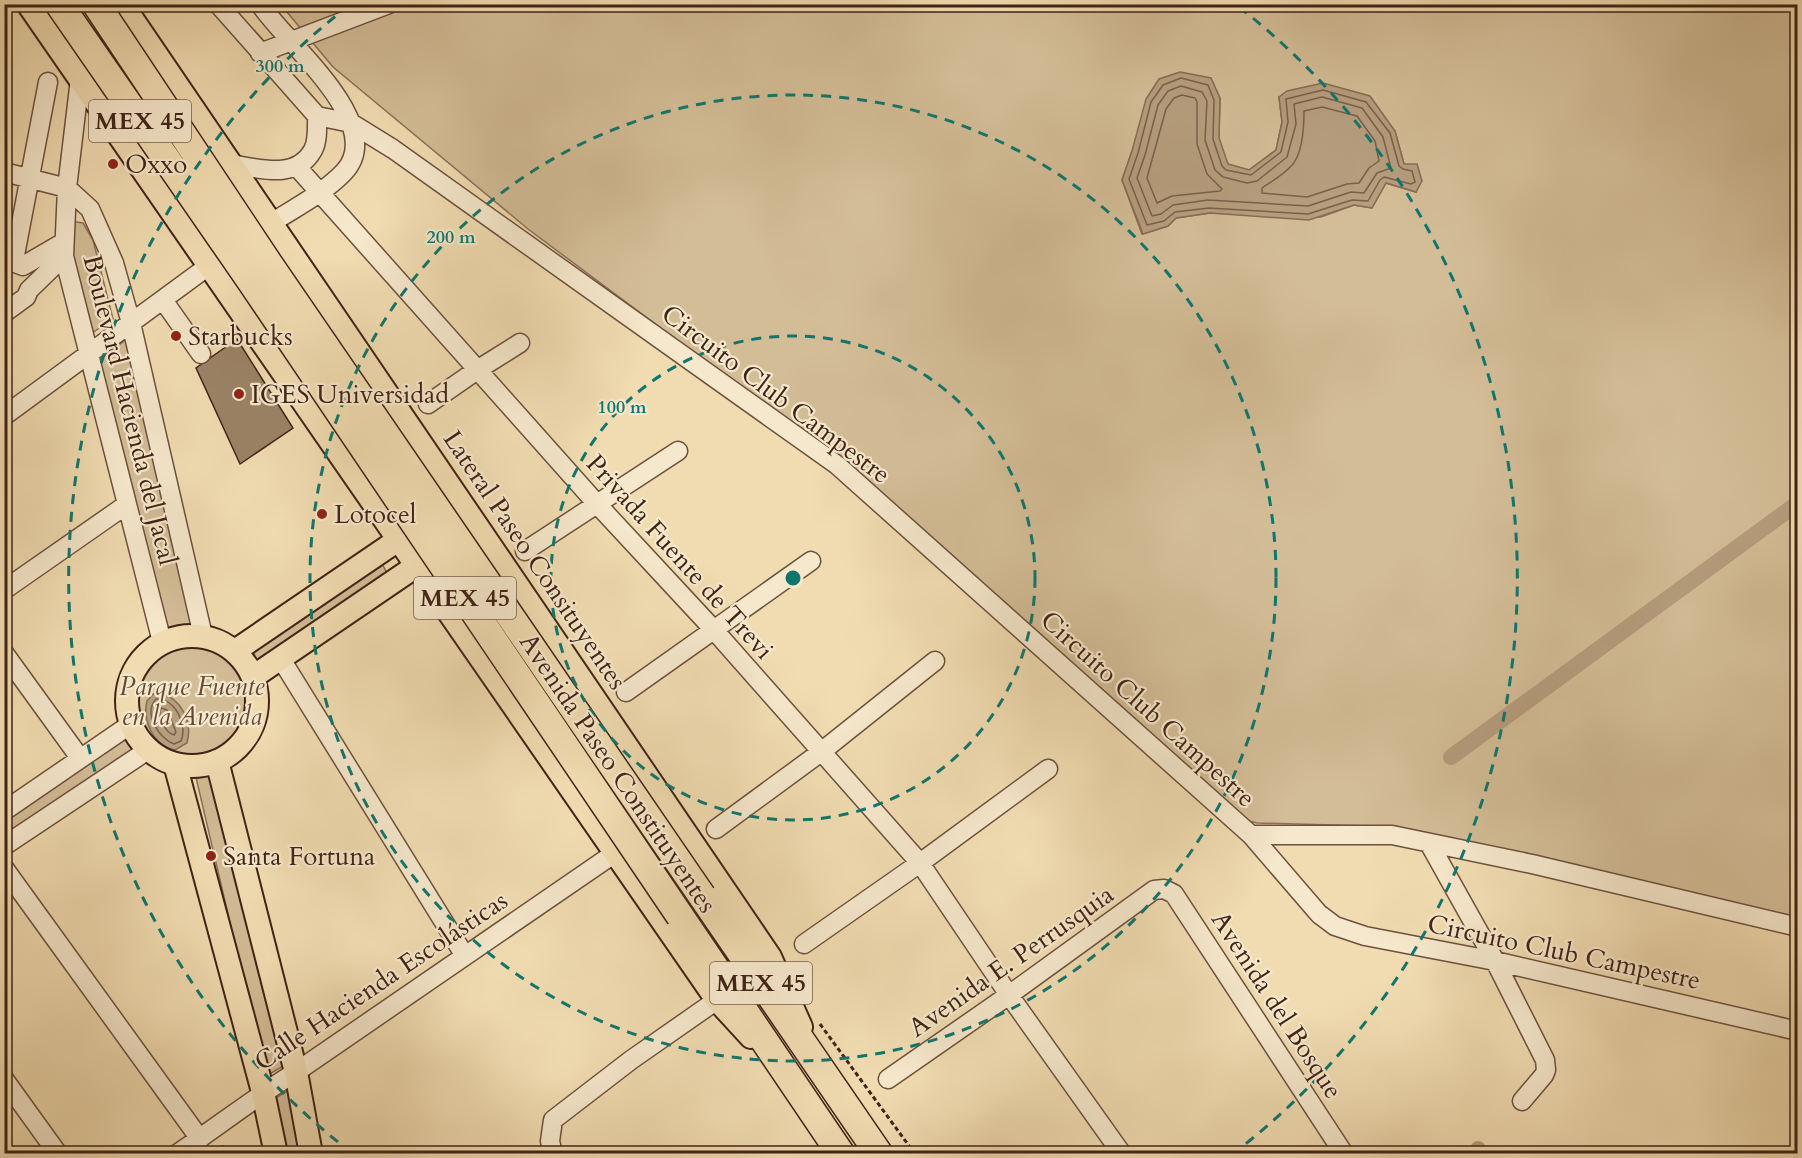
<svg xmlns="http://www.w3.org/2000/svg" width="1802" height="1158" viewBox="0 0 1802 1158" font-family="Cardo,serif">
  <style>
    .green { fill: #d3bd97; stroke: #8a7057; stroke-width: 1.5; fill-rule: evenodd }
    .water { fill: #b59d7d; stroke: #866c54; stroke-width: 1.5 }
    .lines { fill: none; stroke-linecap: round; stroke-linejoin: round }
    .shore { stroke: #7a604a; stroke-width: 1.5 }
    .canal { stroke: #b59d7d; stroke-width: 16 }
    .building { fill: #9c8367; stroke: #402317; stroke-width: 1.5 }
    .minor-casing { stroke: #6c513e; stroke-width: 21 }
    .major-casing { stroke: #402317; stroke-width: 26 }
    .highway-casing { stroke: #402317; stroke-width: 30 }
    .path { stroke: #402317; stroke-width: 3; stroke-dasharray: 4.5 3; stroke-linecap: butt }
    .minor { stroke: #f6e8cc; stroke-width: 18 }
    .major { stroke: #f1dcb1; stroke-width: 22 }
    .highway { stroke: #f1dcb1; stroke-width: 27 }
    .highway-bridge-casing { stroke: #402317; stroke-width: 30; stroke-linecap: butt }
    .highway-bridge { stroke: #f1dcb1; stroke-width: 27 }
    .ring { fill: none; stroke: #0f766e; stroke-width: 3; stroke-dasharray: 10 8 }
    .poi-dot { fill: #8f2418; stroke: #f6e8cc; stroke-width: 2 }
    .labels { text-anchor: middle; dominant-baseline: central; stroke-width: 4.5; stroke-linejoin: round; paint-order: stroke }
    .shield { fill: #f6e8cc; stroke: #775e4d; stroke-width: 1.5 }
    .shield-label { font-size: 24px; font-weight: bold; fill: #402317 }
    .poi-label { font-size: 26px; fill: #402317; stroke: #f6e8cc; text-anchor: start }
    .street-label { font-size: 26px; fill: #402317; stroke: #f6e8cc }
    .park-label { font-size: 26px; font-style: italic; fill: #654a37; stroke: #f6e8cc }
    .centre { fill: #0f766e; stroke: #f6e8cc; stroke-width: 3 }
    .ring-label { font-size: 18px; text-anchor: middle; font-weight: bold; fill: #0f766e; stroke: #f6e8cc; stroke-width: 4.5; stroke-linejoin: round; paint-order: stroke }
  </style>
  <rect width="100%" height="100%" fill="#f1dcb1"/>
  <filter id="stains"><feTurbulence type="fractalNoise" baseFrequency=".00333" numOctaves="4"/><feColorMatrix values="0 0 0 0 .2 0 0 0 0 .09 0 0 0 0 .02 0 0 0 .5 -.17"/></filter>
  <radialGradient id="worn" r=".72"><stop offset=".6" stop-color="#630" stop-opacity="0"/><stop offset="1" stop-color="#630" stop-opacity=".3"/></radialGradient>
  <path class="green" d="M 281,5 L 1797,5 L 1797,919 L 1531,857 L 1370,826 L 1257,823 L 1241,819 L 840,462 L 528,229 L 333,67 ZM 1279,97 L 1395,131 L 1404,164 L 1416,192 L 1386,183 L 1372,208 L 1354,205 L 1321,217 L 1210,213 L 1176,218 L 1168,226 L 1142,234 L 1122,180 L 1132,151 L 1220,98 L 1219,138 L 1227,164 L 1249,170 L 1276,150 L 1282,122 Z
    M 70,221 L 83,223 L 93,240 L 113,319 L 86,337 L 69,256 Z
    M 127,339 L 198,631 L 164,634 L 94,364 Z
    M 379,558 L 387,573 L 260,665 L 253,652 Z
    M127 701a65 65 0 1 1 130 0a65 65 0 1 1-130 0Z
    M 128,728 L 143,747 L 5,844 L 4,818 Z
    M 214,767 L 287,1064 L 266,1076 L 194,769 Z
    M 295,1086 L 306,1153 L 283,1153 L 274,1099 Z"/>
  <path class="water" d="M 1180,72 L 1211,78 L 1220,98 L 1219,138 L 1228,164 L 1249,170 L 1276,150 L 1282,122 L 1279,97 L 1287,91 L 1323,83 L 1370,96 L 1395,131 L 1404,164 L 1417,164 L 1422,181 L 1416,192 L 1386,183 L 1372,208 L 1354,205 L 1309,220 L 1210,213 L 1176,218 L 1168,226 L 1143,234 L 1122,180 L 1132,151 L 1146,99 L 1159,79 Z
    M 161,693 C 181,699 193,721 187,743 L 175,750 C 154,746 142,721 147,701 L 153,694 Z"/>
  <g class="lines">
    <path class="shore" d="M 1181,78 L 1208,85 L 1214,100 L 1213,139 L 1222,166 L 1226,170 L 1251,175 L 1281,152 L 1288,122 L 1286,99 L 1323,90 L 1366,102 L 1390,133 L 1399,166 L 1403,169 L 1412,171 L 1415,182 L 1411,184 L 1384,177 L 1380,180 L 1368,201 L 1352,200 L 1308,214 L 1209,208 L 1175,212 L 1164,221 L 1147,225 L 1129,179 L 1138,153 L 1151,102 L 1163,85 Z
      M 1181,86 L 1202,92 L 1207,101 L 1205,140 L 1215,170 L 1223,177 L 1247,183 L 1257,181 L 1287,157 L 1296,124 L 1294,104 L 1322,97 L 1362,108 L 1383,137 L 1391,168 L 1377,173 L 1364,193 L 1351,192 L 1308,206 L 1208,200 L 1173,205 L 1161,214 L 1152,216 L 1137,178 L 1145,155 L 1158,105 L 1168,91 Z
      M 1182,95 L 1195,98 L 1197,102 L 1197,144 L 1207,174 L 1222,189 L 1220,191 L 1172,196 L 1157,203 L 1147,178 L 1166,109 L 1174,98 Z
      M 1322,107 L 1357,116 L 1375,141 L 1379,161 L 1369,168 L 1359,183 L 1347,184 L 1307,197 L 1262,193 L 1262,188 C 1272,181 1285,174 1293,164 C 1303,151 1304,127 1304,111 Z
      M 156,699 C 175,698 188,725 181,741 L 174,744 C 159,739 143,713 156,699 Z
      M 161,708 L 167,710 L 176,732 L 174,735 C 165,732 157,717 161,708 Z"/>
    <path class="canal" d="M 1451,757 L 1798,503
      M 1478,1149 L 1481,1154"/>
  </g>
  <path class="building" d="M 237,339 L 293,428 L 240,464 L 196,368 Z
    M 222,1146 L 241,1154 L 216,1154 L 215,1152 Z"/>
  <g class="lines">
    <defs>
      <path id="minor" d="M 218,4 L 317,116 L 351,123 L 393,149 L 837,465 L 1251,835 L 1319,914 L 1335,926 L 1365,936 L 1495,961 L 1798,1031
        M 260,4 C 284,42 389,124 344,172 C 321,196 288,211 261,230
        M 260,53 L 389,4
        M 80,79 L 67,188 L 64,256 L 162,642
        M 48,82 L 15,255 L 15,263 L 23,266 L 64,242
        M 229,164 C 258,168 296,181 313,150 C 318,141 317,127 317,116
        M 297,167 L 597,504 L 714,630 L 920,863 L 1009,995 L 1122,1154
        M 4,172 L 67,188 L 90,209 L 114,263 L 131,323 L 203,636
        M 163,300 L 201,354
        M 4,313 L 26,297 L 29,290 L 64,256
        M 428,404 L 477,370 L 520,343
        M 4,416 L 218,259
        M 525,551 L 678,451
        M 4,590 L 126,505
        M 4,653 L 80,758
        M 281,659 L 465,956
        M 626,692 L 811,561
        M 4,811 L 131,724
        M 716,829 L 821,752 L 935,661
        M 1251,835 L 1392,835 L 1532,864 L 1798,927
        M 1429,843 L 1495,961 L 1545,1060 L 1546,1070 L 1544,1075 L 1522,1101
        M 4,846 L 148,750
        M 4,868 L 200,1139
        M 804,944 L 920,863 L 1048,769
        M 4,1079 L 58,1154
        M 888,1079 L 1009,995 L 1154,890 L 1164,889 L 1174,894 L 1344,1154
        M 177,1154 C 217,1127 255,1097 296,1072 L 615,853
        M 553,1154 L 550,1141 L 553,1120 L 631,1060 L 717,1000"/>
      <path id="major" d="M 28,4 L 717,1000 L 751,1037
        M 122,4 L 770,957 L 801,1027
        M127 701a65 65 0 1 1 130 0a65 65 0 1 1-130 0Z
        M 235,651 L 398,540
        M 253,677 L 428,558
        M 217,761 L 296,1072 L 311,1154
        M 175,764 L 263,1092 L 276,1154"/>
      <path id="highway" d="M 702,896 L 879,1154
        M 680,916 L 841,1154"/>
    </defs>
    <use href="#minor" class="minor-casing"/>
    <use href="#major" class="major-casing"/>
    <use href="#highway" class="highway-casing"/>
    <path class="path" d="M 820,1024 L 915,1154"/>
    <use href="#minor" class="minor"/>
    <use href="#major" class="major"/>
    <use href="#highway" class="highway"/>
    <defs>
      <path id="highway-bridge" d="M 59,4 L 250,280 L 680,916
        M 96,4 L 269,264 L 702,896"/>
    </defs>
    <use href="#highway-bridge" class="highway-bridge-casing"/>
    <use href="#highway-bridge" class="highway-bridge"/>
  </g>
  <g class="ring">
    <circle cx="793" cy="578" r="242"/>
    <circle cx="793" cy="578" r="483"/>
    <path d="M352 1153A725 725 0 0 1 347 7M1239 7A725 725 0 0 1 1234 1153"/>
  </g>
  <g class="poi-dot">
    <circle cx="113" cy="164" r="6"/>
    <circle cx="176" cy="336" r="6"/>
    <circle cx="239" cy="394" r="6"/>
    <circle cx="322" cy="514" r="6"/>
    <circle cx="211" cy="856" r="6"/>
  </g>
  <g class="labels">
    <g class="shield">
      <rect x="89" y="100" width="102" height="42" rx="4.5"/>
      <rect x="414" y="577" width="102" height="42" rx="4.5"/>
      <rect x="710" y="962" width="102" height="42" rx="4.5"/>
    </g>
    <g class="shield-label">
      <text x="140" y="121">MEX 45</text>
      <text x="465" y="598">MEX 45</text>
      <text x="761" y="983">MEX 45</text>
    </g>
    <g class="poi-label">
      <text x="125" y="164">Oxxo</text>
      <text x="188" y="336">Starbucks</text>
      <text x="251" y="394">IGES Universidad</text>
      <text x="334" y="514">Lotocel</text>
      <text x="223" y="856">Santa Fortuna</text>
    </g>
    <g class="street-label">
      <text transform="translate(776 394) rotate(37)">Circuito Club Campestre</text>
      <text transform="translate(130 410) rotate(76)">Boulevard Hacienda del Jacal</text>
      <text transform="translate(680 557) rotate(48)">Privada Fuente de Trevi</text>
      <text transform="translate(535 560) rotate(56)">Lateral Paseo Consituyentes</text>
      <text transform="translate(1148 709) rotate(42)">Circuito Club Campestre</text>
      <text transform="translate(618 773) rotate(56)">Avenida Paseo Constituyentes</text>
      <text transform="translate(1564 952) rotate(12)">Circuito Club Campestre</text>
      <text transform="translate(1011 961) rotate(-35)">Avenida E. Perrusquia</text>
      <text transform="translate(381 981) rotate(-34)">Calle Hacienda Escolásticas</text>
      <text transform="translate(1277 1005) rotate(57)">Avenida del Bosque</text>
    </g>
    <g class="park-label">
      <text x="192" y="686">Parque Fuente<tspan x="192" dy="30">en la Avenida</tspan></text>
    </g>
  </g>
  <circle cx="793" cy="578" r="9" class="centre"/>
  <g class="ring-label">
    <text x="280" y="72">300 m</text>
    <text x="451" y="243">200 m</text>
    <text x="622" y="413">100 m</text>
  </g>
  <rect width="1802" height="1158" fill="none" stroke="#f1dcb1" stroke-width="24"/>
  <rect x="6" y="6" width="1790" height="1146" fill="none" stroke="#402317" stroke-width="3"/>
  <rect x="12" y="12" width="1778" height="1134" fill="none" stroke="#402317" stroke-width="1.5"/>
  <rect width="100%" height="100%" filter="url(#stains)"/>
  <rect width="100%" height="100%" fill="url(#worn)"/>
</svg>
